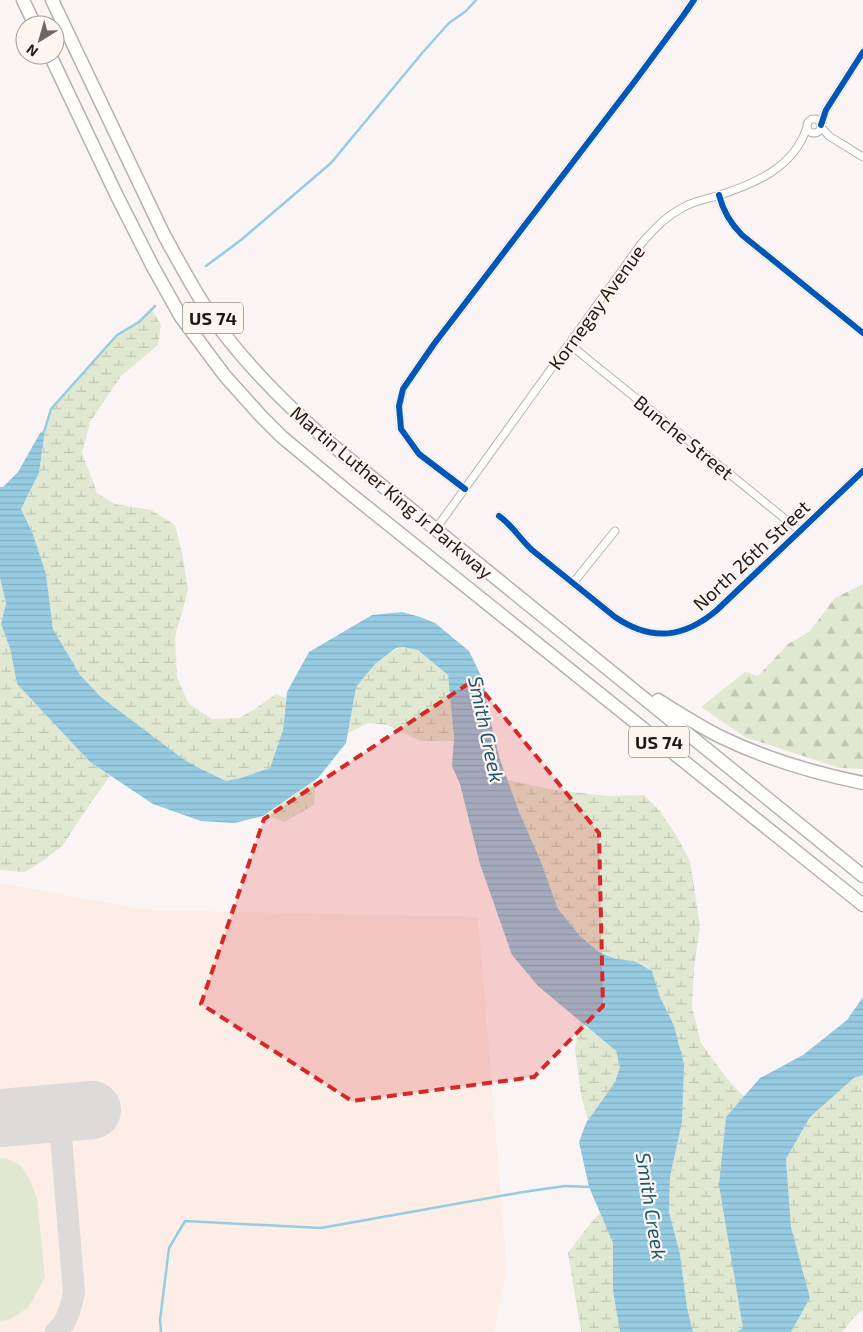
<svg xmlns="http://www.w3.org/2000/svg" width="863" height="1332" viewBox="0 0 863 1332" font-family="'Exo 2',sans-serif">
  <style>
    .built { fill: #fcede6 }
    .green { fill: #e0e8d1 }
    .forest { fill: url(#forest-firs) }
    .wetland { fill: url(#wetland-marsh) }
    .water { fill: url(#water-rules) }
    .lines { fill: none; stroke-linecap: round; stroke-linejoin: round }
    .stream { stroke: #97cbe2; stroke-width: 2.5 }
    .taxiway { stroke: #dedada; stroke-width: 22 }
    .runway { stroke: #dedada; stroke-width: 58 }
    .street-casing { stroke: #b7b2b0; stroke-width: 9 }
    .highway-casing { stroke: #b7b2b0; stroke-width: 15 }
    .street { stroke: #fefefd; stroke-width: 7 }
    .highway { stroke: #fefefd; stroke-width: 12 }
    .cycleway-casing { stroke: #fef4f0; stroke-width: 9 }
    .cycleway { stroke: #0057b8; stroke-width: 6 }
    .marked { fill: #d62828; fill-opacity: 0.2; stroke: #d62828; stroke-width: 4; stroke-dasharray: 10 6; stroke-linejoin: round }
    .labels { text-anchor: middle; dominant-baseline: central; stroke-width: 4.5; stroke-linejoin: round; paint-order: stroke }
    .shield { fill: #fef4f0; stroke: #625b58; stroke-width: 1 }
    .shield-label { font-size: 18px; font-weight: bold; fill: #1f1917 }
    .street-label { font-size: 19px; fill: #1f1917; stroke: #fef4f0 }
    .water-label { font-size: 20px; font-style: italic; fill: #1a576e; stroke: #fef4f0 }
  </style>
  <defs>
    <pattern id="forest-firs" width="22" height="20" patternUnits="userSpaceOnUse" patternTransform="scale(1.25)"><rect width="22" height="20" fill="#e0e8d1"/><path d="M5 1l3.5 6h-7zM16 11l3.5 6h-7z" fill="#c0c6b3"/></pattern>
    <pattern id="wetland-marsh" width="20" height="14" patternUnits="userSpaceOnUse" patternTransform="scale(1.25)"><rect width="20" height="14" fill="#e0e8d1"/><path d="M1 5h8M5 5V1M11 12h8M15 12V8" fill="none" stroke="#c0c6b3"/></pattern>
    <pattern id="water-rules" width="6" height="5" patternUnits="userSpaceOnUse" patternTransform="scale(1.25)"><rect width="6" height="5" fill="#97cbe2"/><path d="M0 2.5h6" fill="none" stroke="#82aec1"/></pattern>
  </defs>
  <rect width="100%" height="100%" fill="#faf5f4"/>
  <path class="built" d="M 0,883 L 147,910 L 478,917 L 507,1270 L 494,1332 L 0,1332 Z"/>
  <path class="green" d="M 0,1158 L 6,1158 L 20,1165 L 29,1178 L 37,1198 L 45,1277 L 28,1308 L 10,1319 L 0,1321 Z"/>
  <path class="forest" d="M 863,584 L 863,769 L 840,768 L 745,737 L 701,707 L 745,672 L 758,676 L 788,644 L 809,632 L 835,598 Z"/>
  <path class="wetland" d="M 152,310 L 161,325 L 158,345 L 121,376 L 90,422 L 82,453 L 97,493 L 115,504 L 151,510 L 175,525 L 183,558 L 188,590 L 175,637 L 177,677 L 188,703 L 212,719 L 239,718 L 255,709 L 276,694 L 286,698 L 283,730 L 270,768 L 241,778 L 226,781 L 199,768 L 183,759 L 101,697 L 80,675 L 53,629 L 46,574 L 33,534 L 21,509 L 39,473 L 45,430 L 51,409 L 117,335 L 139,322 Z
    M 0,578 L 6,603 L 1,624 L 10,648 L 17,684 L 90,762 L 110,776 L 87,808 L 63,845 L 44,860 L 25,872 L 0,870 Z
    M 403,647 L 418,649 L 448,675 L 454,741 L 421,741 L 387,725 L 368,723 L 348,733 C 350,723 352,693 356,686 C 363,673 389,650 403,647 Z
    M 316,778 L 314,805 L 284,822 L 266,815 Z
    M 507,780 L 555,790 L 607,796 L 644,795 L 659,810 L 676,835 L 690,861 L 700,926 L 694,968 L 692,1007 L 701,1043 L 725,1076 L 744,1097 L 726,1117 L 743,1329 L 737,1332 L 693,1332 L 687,1307 L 680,1254 L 669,1212 L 670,1177 L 682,1122 L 660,997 L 652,971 L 634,961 L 616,959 L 599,952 L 580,936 L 558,909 L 541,862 L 520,814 Z
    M 580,1022 L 616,1051 L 620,1067 L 615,1082 L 588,1120 L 581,1095 L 575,1049 Z
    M 863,1075 L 863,1310 L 857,1314 L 842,1332 L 791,1332 L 810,1298 L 791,1227 L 786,1159 L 810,1117 L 854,1078 Z
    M 600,1213 L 613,1243 L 613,1291 L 620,1332 L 581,1332 L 568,1253 L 589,1225 Z"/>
  <path class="water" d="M 45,430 L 39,473 L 21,509 L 33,534 L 46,574 L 53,629 L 80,675 L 101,697 L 183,759 L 199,768 L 226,781 L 241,778 L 270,768 L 283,730 L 287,692 L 309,652 L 372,615 L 402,612 L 420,617 L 435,623 L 469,651 L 484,682 L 487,707 L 500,760 L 520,814 L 541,862 L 558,909 L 580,936 L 599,952 L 616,959 L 634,961 L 652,971 L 660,997 L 674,1026 L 684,1064 L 682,1122 L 670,1177 L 669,1212 L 680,1254 L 687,1307 L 693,1332 L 620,1332 L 613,1291 L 613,1243 L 589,1187 L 579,1142 L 586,1123 L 615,1082 L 620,1067 L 616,1051 L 538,986 L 512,955 L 480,864 L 460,784 L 452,766 L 454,738 L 448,675 L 418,650 L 403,647 L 396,648 L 375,664 L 356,687 L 346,743 L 319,777 L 263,816 L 234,823 L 201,821 L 153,804 L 90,762 L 17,684 L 10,648 L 1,624 L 6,603 L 0,578 L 0,487 L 3,487 L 18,472 L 40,433 Z
    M 863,997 L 863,1075 L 854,1078 L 810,1117 L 786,1159 L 791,1227 L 810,1298 L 791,1332 L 737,1332 L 743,1328 L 719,1185 L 726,1117 L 760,1078 L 803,1055 L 847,1020 Z"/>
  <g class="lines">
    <path class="stream" d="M 206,266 L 241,240 L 331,163 L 423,52 L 449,23 L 466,11 L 476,0
      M 44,432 L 51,409 L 117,335 L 139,322 L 155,306
      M 161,1332 L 160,1320 L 169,1248 L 185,1221 L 321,1228 L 523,1192 L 565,1186 L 591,1187"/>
    <path class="taxiway" d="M 56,1332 C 68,1322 71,1306 74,1292 L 59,1113"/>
    <path class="runway" d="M 0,1118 L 92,1110"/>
    <defs>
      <path id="street" d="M807 126a7 7 0 1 1 14 0a7 7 0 1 1-14 0Z
        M 821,125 L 826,110 L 863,52
        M 821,127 L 829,136 L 863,157
        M 719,195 C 723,211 730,223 742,235 L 863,333
        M 569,344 L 800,531
        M 465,489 L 419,454 L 401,429 L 399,406 L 403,389 L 434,344 L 635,81 L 683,16 L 694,0
        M 499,516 C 512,525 520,539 532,550 L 615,617 C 652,642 684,638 717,610 L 863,471
        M 435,530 L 641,244 C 654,229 666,216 684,207 C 694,201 706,199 717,196 C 754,184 794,168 807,127
        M 573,583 L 615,531"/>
      <path id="highway" d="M 23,0 L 35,25
        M 52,0 L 164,235 C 183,269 201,304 225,335 C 260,380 300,418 343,454 L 863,876
        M 50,55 L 116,194 L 153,267 L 181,317 L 225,376 L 261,416 L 282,437 L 347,491 L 863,905
        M 658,700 C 679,713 699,726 721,737 C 766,759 814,773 863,783"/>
    </defs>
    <use href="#street" class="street-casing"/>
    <use href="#highway" class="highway-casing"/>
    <use href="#street" class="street"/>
    <use href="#highway" class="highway"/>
    <defs>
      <path id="cycleway" d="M 821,125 L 826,110 L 863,52
        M 719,195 C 723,211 730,223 742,235 L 863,333
        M 465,489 L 419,454 L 401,429 L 399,406 L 403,389 L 434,344 L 635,81 L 683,16 L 694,0
        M 499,516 C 512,525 520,539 532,550 L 615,617 C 652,642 684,638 717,610 L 863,471"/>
    </defs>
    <use href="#cycleway" class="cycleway-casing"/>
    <use href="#cycleway" class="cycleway"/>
  </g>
  <path class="marked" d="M 474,680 L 599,833 L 603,1006 L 534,1077 L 352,1101 L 201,1004 L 264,819 Z"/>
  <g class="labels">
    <g class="shield">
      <rect x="183" y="302.5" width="60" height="31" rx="4"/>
      <rect x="629" y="726.5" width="60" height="31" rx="4"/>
    </g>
    <g class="shield-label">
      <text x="213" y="318">US 74</text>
      <text x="659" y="742">US 74</text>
    </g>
    <g class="street-label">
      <text transform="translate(596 307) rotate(-54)">Kornegay Avenue</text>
      <text transform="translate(684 437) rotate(39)">Bunche Street</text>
      <text transform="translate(392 492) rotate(40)">Martin Luther King Jr Parkway</text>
      <text transform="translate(751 555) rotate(-43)">North 26th Street</text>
    </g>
    <g class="water-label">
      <text transform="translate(487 729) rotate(78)">Smith Creek</text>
      <text transform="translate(652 1206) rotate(81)">Smith Creek</text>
    </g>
  </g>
  <g transform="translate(40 40) rotate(217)"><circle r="24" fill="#fef4f0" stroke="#a59c99"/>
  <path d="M0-4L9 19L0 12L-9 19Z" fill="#6c6664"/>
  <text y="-8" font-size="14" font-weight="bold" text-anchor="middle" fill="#1f1917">N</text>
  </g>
</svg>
